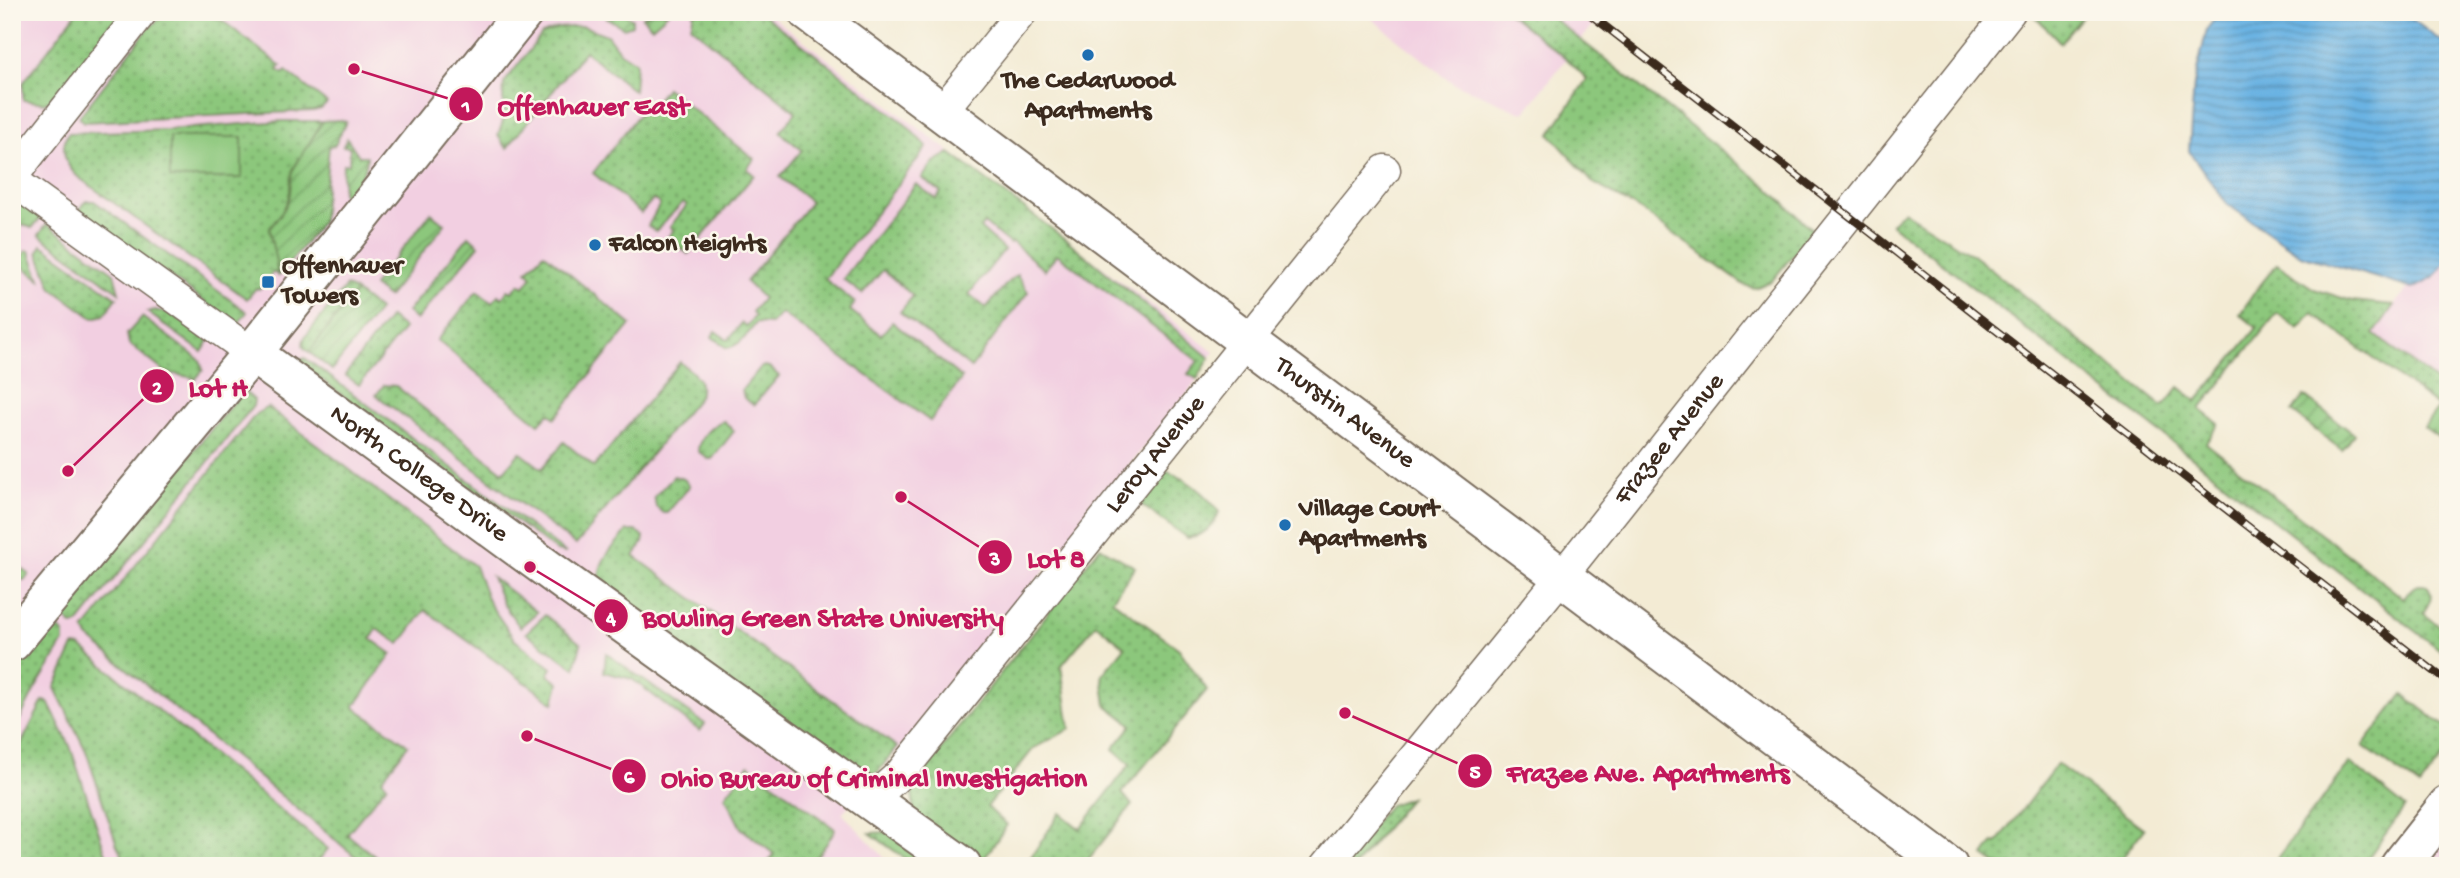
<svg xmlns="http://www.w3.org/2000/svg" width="2460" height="878" viewBox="0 0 2460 878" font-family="'Gochi Hand',sans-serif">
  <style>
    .built { fill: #f2cfe1 }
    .grass { fill: url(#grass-dots); stroke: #64784d; stroke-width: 2 }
    .garden { fill: url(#garden-furrows); stroke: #64784d; stroke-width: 2 }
    .pitch { fill: #8cc77c; stroke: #64784d; stroke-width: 2 }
    .water { fill: url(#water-rules); stroke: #536e80; stroke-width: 2 }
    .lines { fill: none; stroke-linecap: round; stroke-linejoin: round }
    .minor-casing { stroke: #7b6e5e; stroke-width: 33 }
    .tertiary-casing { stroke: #7b6e5e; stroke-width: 42 }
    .secondary-casing { stroke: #7b6e5e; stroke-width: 42 }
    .minor { stroke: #fff; stroke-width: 30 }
    .tertiary { stroke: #fff; stroke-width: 38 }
    .secondary { stroke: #fff; stroke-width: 38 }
    .rail-casing { stroke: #3b2a1e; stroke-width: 8 }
    .rail { stroke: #fbf7ec; stroke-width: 5; stroke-dasharray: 16; stroke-linecap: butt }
    .poi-dot { fill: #1f6fb2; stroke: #fbf7ec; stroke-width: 2.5 }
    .labels { text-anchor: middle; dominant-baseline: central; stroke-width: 5; stroke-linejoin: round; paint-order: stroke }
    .poi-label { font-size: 26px; font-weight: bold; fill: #3b2a1e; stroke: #fbf7ec; text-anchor: start }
    .street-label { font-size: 26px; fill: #3b2a1e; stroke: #fbf7ec }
    .leader { fill: none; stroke: #c2185b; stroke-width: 2.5 }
    .callout-dot { fill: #c2185b; stroke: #fbf7ec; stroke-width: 2.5 }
    .mark-label { font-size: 21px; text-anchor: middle; font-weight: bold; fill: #fff }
    .callout-label { font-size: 28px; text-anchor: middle; font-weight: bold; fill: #c2185b; stroke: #fbf7ec; stroke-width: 5; stroke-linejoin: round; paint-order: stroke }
  </style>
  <defs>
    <pattern id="grass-dots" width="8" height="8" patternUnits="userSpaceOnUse" patternTransform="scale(1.75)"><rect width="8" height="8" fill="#8cc77c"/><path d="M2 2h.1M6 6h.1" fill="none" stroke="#74a265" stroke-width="1.8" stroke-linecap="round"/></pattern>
    <pattern id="garden-furrows" width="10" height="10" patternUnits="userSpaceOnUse" patternTransform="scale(1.75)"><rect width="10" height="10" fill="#8cc77c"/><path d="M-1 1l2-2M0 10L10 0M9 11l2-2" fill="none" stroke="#74a265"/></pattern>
    <pattern id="water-rules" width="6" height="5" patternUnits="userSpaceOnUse" patternTransform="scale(1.75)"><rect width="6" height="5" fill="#6bb3e3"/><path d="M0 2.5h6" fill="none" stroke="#5992b7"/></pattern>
  </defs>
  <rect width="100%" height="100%" fill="#fbf7ec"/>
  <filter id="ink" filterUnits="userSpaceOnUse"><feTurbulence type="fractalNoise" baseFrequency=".0143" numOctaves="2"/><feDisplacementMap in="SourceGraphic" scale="14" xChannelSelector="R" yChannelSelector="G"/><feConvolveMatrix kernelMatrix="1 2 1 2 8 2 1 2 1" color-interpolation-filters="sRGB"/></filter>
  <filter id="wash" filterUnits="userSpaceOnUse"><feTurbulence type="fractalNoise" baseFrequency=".00686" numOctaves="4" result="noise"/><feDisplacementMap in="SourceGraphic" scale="28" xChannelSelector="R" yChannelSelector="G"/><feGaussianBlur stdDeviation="1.57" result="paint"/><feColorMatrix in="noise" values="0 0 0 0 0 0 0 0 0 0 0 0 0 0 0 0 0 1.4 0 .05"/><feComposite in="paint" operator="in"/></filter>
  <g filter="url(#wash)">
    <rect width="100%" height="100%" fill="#f3ebd4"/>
    <path class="built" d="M 12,12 L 766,12 L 1214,352 L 1194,385 L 900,749 L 842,813 L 884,857 L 896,866 L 12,866 Z
      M 1363,12 L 1587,12 L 1597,20 L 1524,113 L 1453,83 Z
      M 2448,239 L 2448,402 L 2368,337 Z
      M 2448,805 L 2448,866 L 2400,866 Z"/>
    <path class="grass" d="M 77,12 L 126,12 L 63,91 L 45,103 L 23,100 L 23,83 Z
      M 177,12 L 203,12 L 223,21 L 281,66 L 278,70 L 283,73 L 286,71 L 327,103 L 321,109 L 313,111 L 84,122 L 79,117 L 148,29 L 158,20 Z
      M 694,12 L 760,12 L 903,122 L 927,147 L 825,279 L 855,303 L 850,310 L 881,335 L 892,322 L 962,378 L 930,421 L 781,313 L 771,324 L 756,323 C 748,334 741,345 727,348 L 712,337 L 715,331 L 728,340 L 742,323 L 747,326 L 755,316 L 752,312 L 763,298 L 746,282 L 811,202 L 780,177 L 802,150 L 780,132 L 796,112 L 691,26 Z
      M 1507,12 L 1545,12 L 1765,185 L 1813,230 L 1772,281 L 1755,288 L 1744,285 L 1642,211 L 1592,182 L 1550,134 L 1587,79 L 1567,59 Z
      M 2031,12 L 2086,12 L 2061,43 Z
      M 583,26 L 607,35 L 619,51 L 636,62 L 634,91 L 585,51 L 507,148 L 498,136 L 505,115 L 503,99 L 504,83 L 542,34 L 558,28 Z
      M 666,88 L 754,159 L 747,169 L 754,175 L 688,254 L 668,237 L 674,230 L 670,227 L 687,205 L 683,202 L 656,231 L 648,226 L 660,204 L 653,199 L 641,213 L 593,173 L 646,105 L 650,108 Z
      M 283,121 L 323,121 L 294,168 C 290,177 291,183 290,192 C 288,206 278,218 269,229 L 276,258 L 277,275 L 273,272 L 259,289 L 256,288 L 247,299 L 78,177 C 66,166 59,149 68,133 L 167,130 Z
      M 950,153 L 1068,241 L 1210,358 L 1197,379 L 1188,374 L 1198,361 L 1057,254 L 1045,270 L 1012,242 L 1010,244 L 984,223 L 980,228 L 1004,250 L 969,294 L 986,308 L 1009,281 L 1017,275 L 1028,292 L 971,368 L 900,312 L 913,296 L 883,270 L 862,294 L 843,279 L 916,184 L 936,199 L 941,192 L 922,178 L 934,162 Z
      M 12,196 L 42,217 L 32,228 L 12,221 Z
      M 86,201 L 94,201 L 247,312 L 237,325 L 79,211 Z
      M 1903,211 L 1974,256 L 2163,407 L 2179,387 L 2197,401 L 2257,328 L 2240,314 L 2256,290 L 2277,264 L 2314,289 L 2352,301 L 2394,305 L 2374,334 L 2448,390 L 2448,444 L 2424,427 L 2439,407 L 2312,313 L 2299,329 L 2277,313 L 2200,409 L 2219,424 L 2206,443 L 2403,598 C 2412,589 2414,582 2428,586 C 2434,597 2429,603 2423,613 L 2448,633 L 2448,656 L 1891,224 Z
      M 47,224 L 114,273 L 119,292 L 39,235 Z
      M 42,245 L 117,298 L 104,315 L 93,318 L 52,288 L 38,252 Z
      M 27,250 L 30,252 L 40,279 L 22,266 L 12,278 L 12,267 Z
      M 544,253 L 631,325 L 555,418 L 549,413 L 539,424 L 437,340 L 477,291 L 492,303 L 498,295 L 502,298 L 508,290 L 512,292 L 519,284 L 524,287 L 532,276 L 527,271 Z
      M 346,286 L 356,292 L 309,352 C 302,348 302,344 305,337 Z
      M 155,310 L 171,314 L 209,341 L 202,352 L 147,312 Z
      M 142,317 L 200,360 L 203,370 L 194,381 L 194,378 L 165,372 L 129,344 L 127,334 Z
      M 390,317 L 404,329 L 359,385 L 345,375 Z
      M 305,358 L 566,553 L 557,551 L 301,365 L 298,360 Z
      M 680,362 C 694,374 704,377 699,397 L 576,545 L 376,395 L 384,385 L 396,386 L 503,472 L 520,452 L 542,469 L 564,442 L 594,467 Z
      M 764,366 L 769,367 L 779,376 L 754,405 L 744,398 L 742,390 L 760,368 Z
      M 242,392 L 246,393 L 254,400 L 253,406 L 78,624 L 72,625 L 59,613 Z
      M 268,407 L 475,566 L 489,603 L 515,640 L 552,668 L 548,675 L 559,683 L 554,703 L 425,610 L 400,644 L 377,629 L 371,639 L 392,654 L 354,707 L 408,745 L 382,779 L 387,785 L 347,834 L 387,866 L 367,866 L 88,637 L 84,630 L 256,414 Z
      M 724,421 L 734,431 L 712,459 L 708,459 L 698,451 C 698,439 713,423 724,421 Z
      M 1161,470 C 1183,475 1205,493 1219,512 C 1213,528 1204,535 1187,538 L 1139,503 L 1138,496 Z
      M 674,476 L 684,479 L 690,486 L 667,513 L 663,513 L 656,507 L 654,497 Z
      M 627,531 L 636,531 L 644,537 L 643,543 L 634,556 L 897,747 L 878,772 L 861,777 L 600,590 C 595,562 610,551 627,531 Z
      M 1100,547 L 1135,567 L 1112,600 L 1179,649 L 1207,690 L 1122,793 L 1132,805 L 1086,862 L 1090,866 L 1025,866 L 1060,813 L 1080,829 L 1130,764 L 1113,749 L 1132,725 L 1106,705 L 1102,675 L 1125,647 L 1096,624 L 1061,666 L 1070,729 L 1034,748 L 987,807 L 1007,825 L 980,865 L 914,816 L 912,786 Z
      M 12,561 L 29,574 L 25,580 L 12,580 Z
      M 492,577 L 537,612 L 520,627 L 503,604 Z
      M 545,615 L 581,644 L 575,668 L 526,633 Z
      M 52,623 L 64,633 L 64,642 L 35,689 L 12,735 L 12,673 Z
      M 74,646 L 81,647 L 328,849 L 314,866 L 128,866 L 117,845 L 86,751 L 55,688 Z
      M 606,653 L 705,724 L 700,731 L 632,679 L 604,672 Z
      M 2403,694 L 2448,729 L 2448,750 L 2420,787 L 2363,746 Z
      M 43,701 L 48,702 L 70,746 L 110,866 L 18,866 L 12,862 L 12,762 Z
      M 2350,763 L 2405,807 L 2362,866 L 2271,866 Z
      M 2057,764 L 2144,829 L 2116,866 L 1998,866 L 1984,856 L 1994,842 L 1997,843 Z
      M 749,765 L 835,829 L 827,843 L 809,866 L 766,866 L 774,854 L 741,828 L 725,796 Z
      M 1410,798 L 1355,866 L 1339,866 L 1389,805 Z
      M 886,832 L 936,866 L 915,866 L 870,833 Z"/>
    <path class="garden" d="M 603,12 L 620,12 L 632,18 L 632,25 L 624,28 L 607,18 Z
      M 652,12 L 669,12 L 652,27 L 642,17 Z
      M 341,120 L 346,122 L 335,145 L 329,146 L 322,222 L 279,276 L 269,229 C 278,218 288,207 290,192 C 291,183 290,177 294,168 L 323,121 Z
      M 347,138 L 359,156 L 367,156 C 366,171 357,187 344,196 L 342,193 L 343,164 L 349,164 L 350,147 L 343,146 Z
      M 431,213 L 445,224 L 388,297 L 373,286 Z
      M 469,236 L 479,245 L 416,320 L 407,312 Z
      M 356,292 L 379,310 L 332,370 L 309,352 Z
      M 2304,396 L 2354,434 L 2342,450 L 2292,412 Z"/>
    <path class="pitch" d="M 170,137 L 242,137 L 242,178 L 170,178 Z"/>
    <path class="water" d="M 2220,12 L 2402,12 L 2448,46 L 2448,260 L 2435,277 L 2413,289 L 2301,255 L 2227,204 L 2189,151 L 2194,84 L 2207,29 Z"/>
  </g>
  <g filter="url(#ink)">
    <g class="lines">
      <defs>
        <g id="minor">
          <path d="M 942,111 L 1022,12"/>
          <path d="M 12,177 L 142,12"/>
          <path d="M 12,180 L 252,353"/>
          <path id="s1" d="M 871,800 L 899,775 L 911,760 L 1385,170"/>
          <path id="s2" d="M 1326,866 L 1562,576 L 2010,12"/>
        </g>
        <g id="tertiary">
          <path id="s3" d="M 808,12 L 1948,866"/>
          <path id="s4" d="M 252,353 L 564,581 L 962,866"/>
          <path d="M 12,642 L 252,353 L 524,12"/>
        </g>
        <path id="secondary" d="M 2400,866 L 2448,805"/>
      </defs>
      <use href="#minor" class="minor-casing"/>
      <use href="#tertiary" class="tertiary-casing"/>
      <use href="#secondary" class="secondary-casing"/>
      <use href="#minor" class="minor"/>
      <use href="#tertiary" class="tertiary"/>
      <use href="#secondary" class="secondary"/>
      <defs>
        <path id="rail" d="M 1587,12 L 2448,682"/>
      </defs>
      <use href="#rail" class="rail-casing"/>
      <use href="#rail" class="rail"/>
    </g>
  </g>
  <g class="poi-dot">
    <circle cx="1088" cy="55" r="7"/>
    <circle cx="595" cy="245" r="7"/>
    <rect x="261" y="275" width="14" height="14" rx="3.5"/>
    <circle cx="1285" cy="525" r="7"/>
  </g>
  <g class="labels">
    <g class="poi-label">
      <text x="1088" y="82" text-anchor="middle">The Cedarwood<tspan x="1088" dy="30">Apartments</tspan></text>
      <text x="609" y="245">Falcon Heights</text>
      <text x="282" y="267">Offenhauer<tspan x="282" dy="30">Towers</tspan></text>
      <text x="1299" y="510">Village Court<tspan x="1299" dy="30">Apartments</tspan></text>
    </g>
    <g class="street-label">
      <text stroke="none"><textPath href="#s3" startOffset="670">Thurstin Avenue</textPath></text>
      <text stroke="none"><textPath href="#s2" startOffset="548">Frazee Avenue</textPath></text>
      <text stroke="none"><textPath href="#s1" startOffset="448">Leroy Avenue</textPath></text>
      <text stroke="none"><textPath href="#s4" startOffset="206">North College Drive</textPath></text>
    </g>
  </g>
  <path class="leader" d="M354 69L466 104M68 471L157 386M901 497L995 557M530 567L611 616M1345 713L1475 771M527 736L629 776"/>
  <g class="callout-dot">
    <circle cx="354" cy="69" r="7"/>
    <circle cx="68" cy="471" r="7"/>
    <circle cx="901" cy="497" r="7"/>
    <circle cx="530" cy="567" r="7"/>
    <circle cx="1345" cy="713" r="7"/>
    <circle cx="527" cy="736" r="7"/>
    <circle cx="466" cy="104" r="18"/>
    <circle cx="157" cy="386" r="18"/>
    <circle cx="995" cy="557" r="18"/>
    <circle cx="611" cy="616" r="18"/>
    <circle cx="1475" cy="771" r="18"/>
    <circle cx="629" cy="776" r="18"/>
  </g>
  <g class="mark-label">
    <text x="466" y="112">1</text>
    <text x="157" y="394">2</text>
    <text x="995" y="565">3</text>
    <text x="611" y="624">4</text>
    <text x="1475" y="778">5</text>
    <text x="629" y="783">6</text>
  </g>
  <g class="callout-label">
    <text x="593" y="114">Offenhauer East</text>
    <text x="218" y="396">Lot H</text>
    <text x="1056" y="567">Lot 8</text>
    <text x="823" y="626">Bowling Green State University</text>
    <text x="1648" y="781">Frazee Ave. Apartments</text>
    <text x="874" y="786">Ohio Bureau of Criminal Investigation</text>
  </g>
  <rect width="2460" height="878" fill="none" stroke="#fbf7ec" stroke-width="42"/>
</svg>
